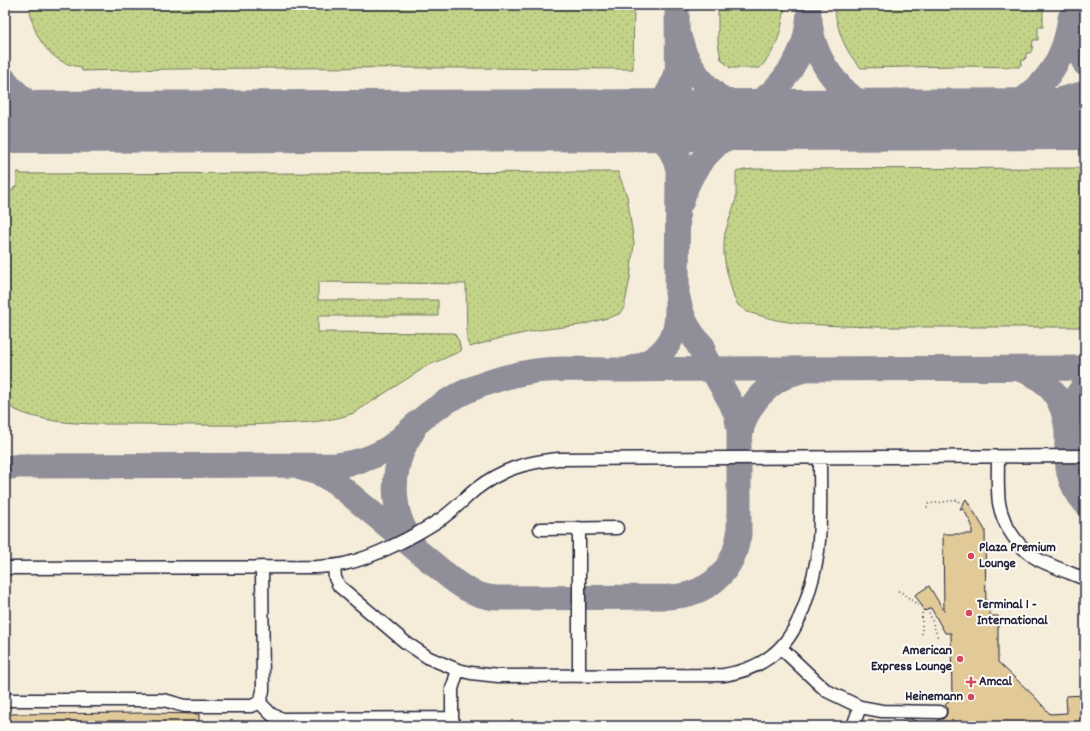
<svg xmlns="http://www.w3.org/2000/svg" width="1090" height="731" viewBox="0 0 1090 731" font-family="Dekko,sans-serif">
  <style>
    .built { fill: #f5edda }
    .grass { fill: url(#grass-dots); stroke: #727a62 }
    .lines { fill: none; stroke-linecap: round; stroke-linejoin: round }
    .taxiway { stroke: #908f99; stroke-width: 25 }
    .runway { stroke: #908f99; stroke-width: 62 }
    .building { fill: #e1c998; stroke: #22223b }
    .minor-casing { stroke: #22223b; stroke-width: 15 }
    .path { stroke: #22223b; stroke-width: 1.5; stroke-dasharray: 1 3; stroke-linecap: butt }
    .minor { stroke: #fdfcf7; stroke-width: 12 }
    .poi-dot { fill: #d1495b; stroke: #fdfcf7; stroke-width: 1.5 }
    .labels { text-anchor: middle; dominant-baseline: central; stroke-width: 4; stroke-linejoin: round; paint-order: stroke }
    .poi-label { font-size: 14px; font-weight: bold; fill: #22223b; stroke: #fdfcf7; text-anchor: start }
  </style>
  <defs>
    <pattern id="grass-dots" width="8" height="8" patternUnits="userSpaceOnUse"><rect width="8" height="8" fill="#c3d388"/><path d="M2 2h.1M6 6h.1" fill="none" stroke="#a7b576" stroke-width="1.8" stroke-linecap="round"/></pattern>
  </defs>
  <rect width="100%" height="100%" fill="#fdfcf7"/>
  <filter id="ink" filterUnits="userSpaceOnUse"><feTurbulence type="fractalNoise" baseFrequency=".025" numOctaves="2"/><feDisplacementMap in="SourceGraphic" scale="8" xChannelSelector="R" yChannelSelector="G"/><feConvolveMatrix kernelMatrix="1 2 1 2 8 2 1 2 1" color-interpolation-filters="sRGB"/></filter>
  <g filter="url(#ink)">
    <path class="built" d="M 5,5 L 1085,5 L 1085,726 L 5,726 Z"/>
    <path class="grass" d="M 30,5 L 634,5 L 633,69 C 449,68 265,66 82,71 L 81,67 C 75,66 69,65 63,62 C 43,52 30,27 30,5 Z
      M 718,5 L 785,5 C 783,20 781,34 774,48 C 771,55 765,62 760,68 L 730,68 L 721,59 L 718,43 Z
      M 834,5 L 1043,5 L 1043,27 L 1038,27 L 1038,40 L 1033,40 L 1032,50 L 1030,53 L 1026,53 L 1026,57 L 1025,60 L 1022,60 L 1021,65 L 1019,67 L 958,66 L 861,68 C 844,51 837,29 834,5 Z
      M 1085,168 L 1085,327 L 878,327 L 844,326 L 801,324 L 776,320 L 747,312 L 738,305 L 734,298 L 726,268 L 724,255 L 724,242 L 725,233 L 736,199 L 736,172 L 744,170 L 753,169 Z
      M 17,172 L 20,172 L 20,174 L 618,172 L 627,196 L 634,243 L 630,278 L 624,308 L 619,314 L 611,317 L 581,325 L 539,330 L 501,338 L 470,347 L 467,341 L 466,284 L 318,282 L 318,300 L 438,300 L 438,316 L 318,316 L 318,332 L 454,333 L 459,341 L 461,351 L 427,366 L 354,413 C 328,423 298,423 270,424 C 228,426 185,425 143,424 C 114,424 84,425 55,421 C 40,418 15,414 5,402 L 5,199 L 9,193 L 17,185 Z"/>
    <g class="lines">
      <path class="taxiway" d="M 677,5 L 678,173 L 677,293 C 681,315 687,330 703,346
        M 810,20 C 813,63 847,105 889,115
        M 1071,22 L 1078,50 L 1085,64
        M 680,39 C 689,75 721,106 756,117 C 770,120 785,119 799,119
        M 5,80 C 22,102 46,116 73,120 C 84,122 94,121 105,121
        M 1010,108 C 1046,87 1065,59 1070,18
        M 864,118 L 925,118 L 1011,110 L 1043,104 L 1085,93
        M 605,119 C 614,119 625,120 634,118 C 656,113 670,96 675,75
        M 672,120 L 677,119 C 694,119 712,120 729,116 C 763,108 791,77 803,45 C 807,34 808,23 809,12
        M 620,122 C 650,122 669,138 677,166
        M 5,133 L 29,125 L 61,124
        M 682,201 C 691,163 726,127 766,121
        M 632,368 C 655,361 672,348 676,324 C 677,316 677,309 677,302
        M 1018,369 C 1048,377 1064,400 1067,431 C 1067,413 1073,398 1085,385
        M 1067,431 C 1067,460 1064,479 1085,503
        M 740,438 C 744,406 770,378 801,371
        M 5,468 L 19,466 L 336,465 C 357,463 377,457 394,444 C 408,432 420,419 435,409 C 464,389 495,378 529,372 C 555,367 584,370 610,370 C 645,370 680,369 715,369 C 839,369 962,368 1085,368
        M 304,469 L 318,473 L 335,482 L 448,576 C 464,589 478,597 498,598 L 669,597 C 697,596 722,582 733,556 C 736,550 737,542 739,535 L 739,430 L 736,414 L 730,401 L 692,334
        M 412,542 C 389,510 390,464 413,431"/>
      <path class="runway" d="M 5,122 L 1085,119"/>
    </g>
    <path class="building" d="M 966,499 L 985,530 L 986,608 L 990,608 L 990,616 L 998,616 L 998,662 L 1034,696 L 1050,714 L 1067,713 L 1066,696 L 1085,695 L 1085,726 L 934,726 L 939,719 L 943,719 L 946,716 L 947,713 L 947,707 L 945,705 L 952,698 L 951,633 L 945,633 L 931,608 L 925,611 L 915,595 L 929,586 L 944,611 L 943,534 L 972,534 L 972,525 L 964,510 L 960,509 Z
      M 150,713 L 199,714 L 199,726 L 5,726 L 5,714 Z
      M 905,719 L 911,719 L 927,726 L 900,726 Z"/>
    <g class="lines">
      <defs>
        <path id="minor" d="M 998,457 C 998,472 997,488 999,503 C 1003,526 1019,549 1039,560 C 1054,567 1070,573 1085,579
          M 579,528 L 579,676
          M 540,529 L 617,528
          M 334,566 L 335,578 L 339,586 L 405,642 L 429,658 L 458,670 L 471,673 L 498,676 L 724,675 C 774,667 796,638 809,591 C 814,575 818,558 819,540 C 821,513 820,485 820,458
          M 5,568 L 317,567 C 326,566 335,566 344,564 C 375,557 415,536 441,519 C 454,510 464,499 476,489 C 502,469 527,462 558,459 L 1085,456
          M 781,648 L 820,685 L 827,691 L 860,707 L 882,711 L 940,712
          M 5,700 L 162,700 C 171,701 178,705 186,706 L 251,706 C 259,704 262,699 263,690 L 262,567
          M 259,702 L 272,715 L 283,719 L 452,718
          M 454,726 L 452,718 L 452,689 L 458,670
          M 853,726 L 860,707"/>
      </defs>
      <use href="#minor" class="minor-casing"/>
      <path class="path" d="M 927,508 L 928,504 L 958,500 L 962,504
        M 898,591 L 901,592 L 918,605 L 920,604
        M 928,609 L 938,638
        M 922,634 L 922,611 L 924,610"/>
      <use href="#minor" class="minor"/>
    </g>
  </g>
  <g class="poi-dot">
    <circle cx="971" cy="556" r="4"/>
    <circle cx="969" cy="613" r="4"/>
    <circle cx="960" cy="659" r="4"/>
    <path d="M969 676h4v4h4v4h-4v4h-4v-4h-4v-4h4z"/>
    <circle cx="971" cy="697" r="4"/>
  </g>
  <g class="labels">
    <g class="poi-label">
      <text x="979" y="548">Plaza Premium<tspan x="979" dy="16">Lounge</tspan></text>
      <text x="977" y="605">Terminal 1 -<tspan x="977" dy="16">International</tspan></text>
      <text x="952" y="651" text-anchor="end">American<tspan x="952" dy="16">Express Lounge</tspan></text>
      <text x="979" y="682">Amcal</text>
      <text x="963" y="697" text-anchor="end">Heinemann</text>
    </g>
  </g>
  <rect width="1090" height="731" fill="none" stroke="#fdfcf7" stroke-width="20"/>
  <rect x="10" y="10" width="1070" height="711" fill="none" stroke="#22223b" stroke-width="1.5" filter="url(#ink)"/>
</svg>
